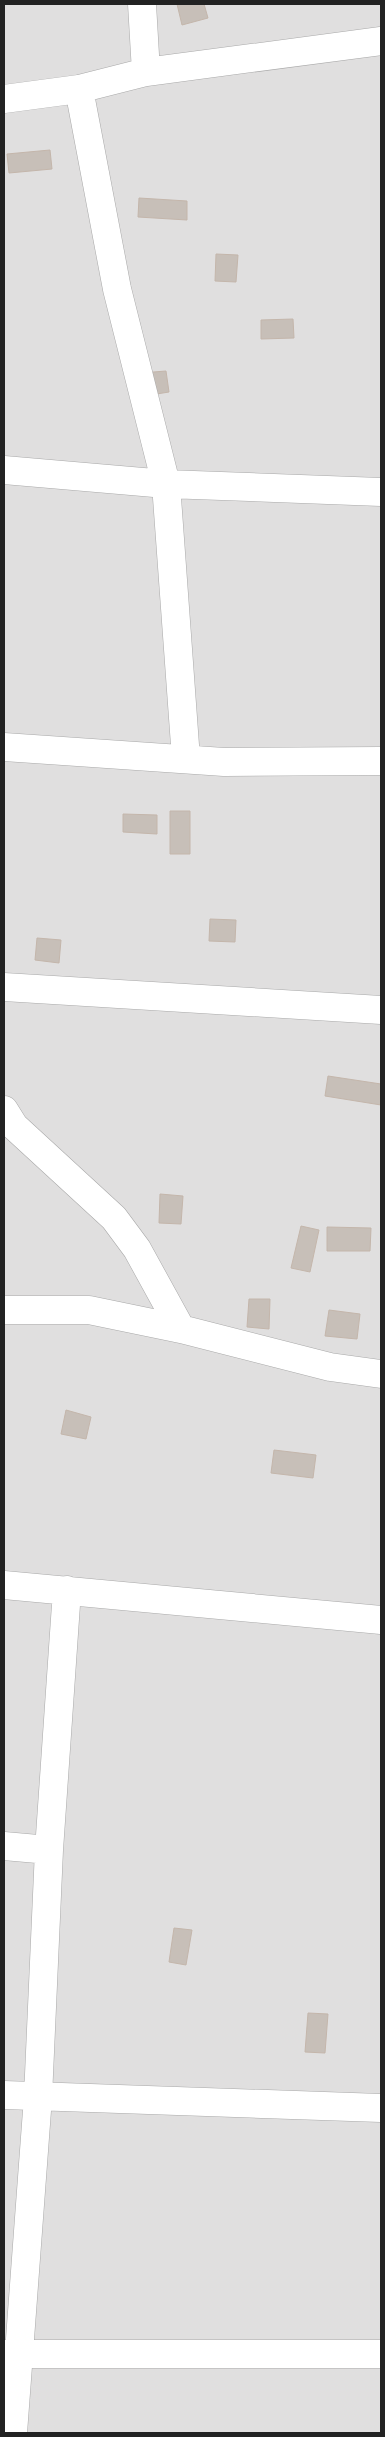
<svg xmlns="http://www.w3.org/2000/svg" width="385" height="2437" viewBox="0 0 385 2437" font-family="'DM Sans',sans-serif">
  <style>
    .residential { fill: #e0dfdf }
    .building { fill: #c7bfb8; stroke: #c4b6ab }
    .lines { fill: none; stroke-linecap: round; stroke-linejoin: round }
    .street-casing { stroke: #a9a9a9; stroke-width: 29 }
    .street { stroke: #fff; stroke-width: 28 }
  </style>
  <rect width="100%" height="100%" fill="#f2efe9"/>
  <path class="residential" d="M 4,4 L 381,4 L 381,2433 L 4,2433 Z"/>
  <path class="building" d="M 177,4 L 204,4 L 208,18 L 182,25 Z
    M 50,150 L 52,169 L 9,173 L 7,154 Z
    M 139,198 L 187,201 L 187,220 L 138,217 Z
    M 216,254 L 238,255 L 236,282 L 215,281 Z
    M 293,319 L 294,338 L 261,339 L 261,320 Z
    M 166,371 L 169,392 L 144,396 L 141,373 Z
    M 170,811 L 190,811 L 190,854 L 170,854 Z
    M 123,814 L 157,815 L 157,834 L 123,832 Z
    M 210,919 L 236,920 L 235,942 L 209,941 Z
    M 37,938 L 61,940 L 59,963 L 35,960 Z
    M 328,1076 L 381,1084 L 381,1105 L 325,1096 Z
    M 160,1194 L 183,1196 L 181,1224 L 159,1223 Z
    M 301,1226 L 319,1230 L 310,1272 L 291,1268 Z
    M 327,1227 L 371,1228 L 370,1251 L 327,1251 Z
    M 249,1299 L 270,1299 L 269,1329 L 247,1327 Z
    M 329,1310 L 360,1314 L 357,1339 L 325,1336 Z
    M 66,1410 L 91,1417 L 86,1439 L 61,1434 Z
    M 274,1450 L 316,1455 L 313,1478 L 271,1473 Z
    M 174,1928 L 192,1930 L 186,1965 L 169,1962 Z
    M 308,2013 L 328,2014 L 325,2053 L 305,2052 Z"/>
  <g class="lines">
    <defs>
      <path id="street" d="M 146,72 L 381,41
        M 79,89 L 117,289 L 166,484 L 186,759
        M 4,99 L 79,89 L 146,72 L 142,4
        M 4,470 L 166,484 L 381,492
        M 4,747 L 224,762 L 381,761
        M 4,987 L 381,1010
        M 4,1110 L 14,1126 L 114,1218 L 137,1249 L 181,1329
        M 4,1310 L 89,1310 L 181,1329 L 330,1367 L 381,1374
        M 4,1585 L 381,1620
        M 4,1846 L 49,1850
        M 4,2095 L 381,2108
        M 4,2354 L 381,2354
        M 13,2433 L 38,2097 L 49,1850 L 67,1590"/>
    </defs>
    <use href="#street" class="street-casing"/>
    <use href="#street" class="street"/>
  </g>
  <rect width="385" height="2437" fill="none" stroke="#222222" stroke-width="10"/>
</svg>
